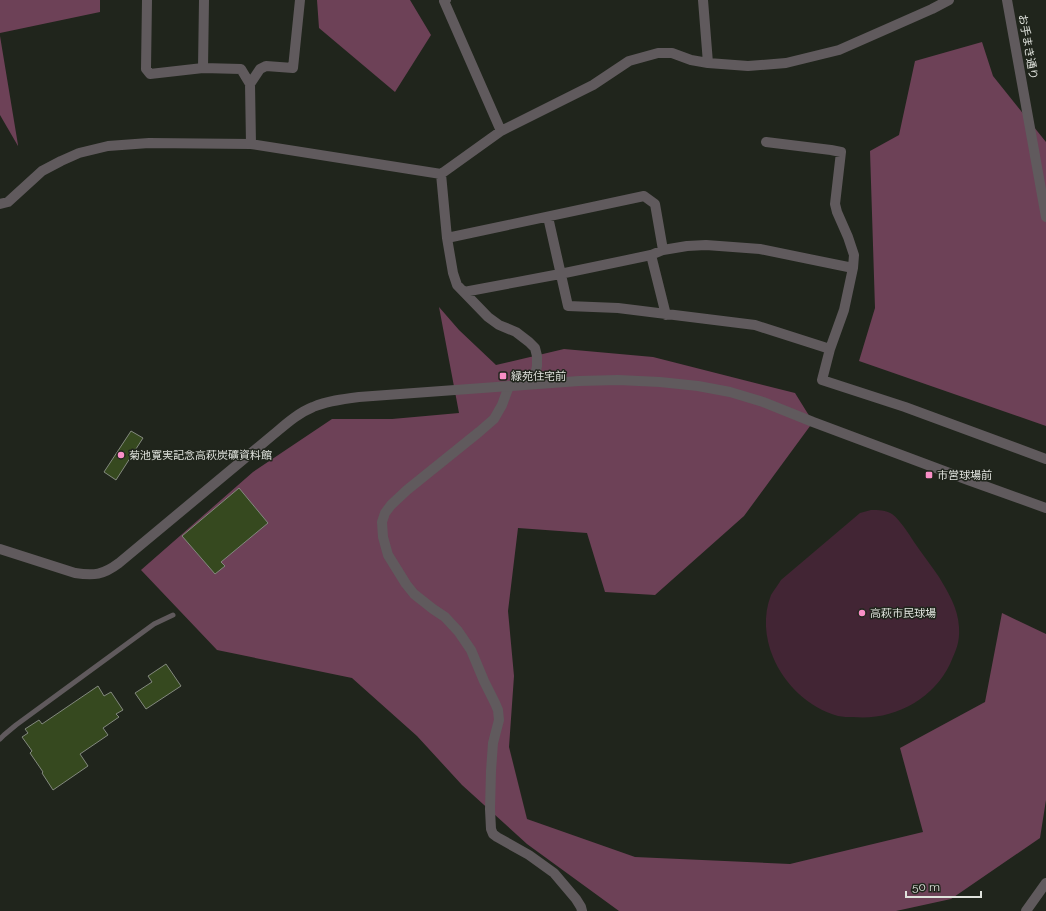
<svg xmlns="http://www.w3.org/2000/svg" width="1046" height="911" viewBox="0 0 1046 911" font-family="Raleway,'Noto Sans JP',sans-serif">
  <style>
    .green { fill: #422534 }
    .forest { fill: #6d4157 }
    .building { fill: #36491f; stroke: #83897e }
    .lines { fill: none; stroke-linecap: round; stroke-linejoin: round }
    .service { stroke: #605a5d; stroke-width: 5 }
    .minor { stroke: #605a5d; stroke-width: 10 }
    .tertiary { stroke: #605a5d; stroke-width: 10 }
    .poi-dot { fill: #fa8fc7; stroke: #20251c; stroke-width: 1.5 }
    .labels { text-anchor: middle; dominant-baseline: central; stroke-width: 3; stroke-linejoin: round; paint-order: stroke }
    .street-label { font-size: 11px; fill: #dfe2dc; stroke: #20251c }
    .poi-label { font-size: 11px; fill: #dfe2dc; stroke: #20251c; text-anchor: start }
  </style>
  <rect width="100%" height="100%" fill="#20251c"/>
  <path class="green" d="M 871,510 C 878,510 886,510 892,514 C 900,520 909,534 914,542 C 922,554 931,565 939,577 C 948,592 958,608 959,627 C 960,643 956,650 950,664 C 933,700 892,721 853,717 C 848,717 843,717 838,716 C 809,708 784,684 773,657 C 765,638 763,615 771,595 C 774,590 778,585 781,580 L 860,513 Z"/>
  <path class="forest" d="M 0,0 L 100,0 L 100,12 L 0,33 Z
    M 317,0 L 410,0 L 431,35 L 395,92 L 319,28 Z
    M 0,36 L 18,145 L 18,146 L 0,115 Z
    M 982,42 L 993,76 L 1046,142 L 1046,426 L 859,361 L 875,308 L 870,151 L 899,135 L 915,61 Z
    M 439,307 L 459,330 L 496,365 L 564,349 L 653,357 L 795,393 L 813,422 L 744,516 L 655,595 L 605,592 L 587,533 L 518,528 L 508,611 L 514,676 L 509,747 L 527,819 L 635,857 L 790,864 L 923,832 L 900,748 L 985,702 L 1002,613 L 1046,634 L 1046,800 L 1040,838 L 951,899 L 896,911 L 619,911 L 527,844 L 462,785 L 417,736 L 352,678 L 217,650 L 141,570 L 253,472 L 332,419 L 392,419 L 459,413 Z"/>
  <path class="building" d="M 131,431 L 143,438 L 116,480 L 104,472 Z
    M 239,488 L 268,523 L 221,562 L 225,566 L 215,574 L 182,536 Z
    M 166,664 L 181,686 L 146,709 L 135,693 L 152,682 L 148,676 Z
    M 98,686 L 104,696 L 111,692 L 123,710 L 116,714 L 119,717 L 103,728 L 108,735 L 80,754 L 88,766 L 53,790 L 42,773 L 43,772 L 30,753 L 32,751 L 22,737 L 28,733 L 25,729 L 39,720 L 42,724 Z"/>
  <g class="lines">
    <path class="service" d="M 0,739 L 4,735 L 16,725 L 154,624 L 173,615"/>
    <path class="minor" d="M 147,0 L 146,69 L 150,74 L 203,68 L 241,69 L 250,84 L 251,144
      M 446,0 L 444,1 L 501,131
      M 703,0 L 708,63
      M 203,68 L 204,0
      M 250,84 L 260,69 L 266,66 L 293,68 L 300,0
      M 766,142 L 831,150 L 841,152 L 835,204 L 837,212 L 848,237 L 854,255 L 853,268 L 844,310 L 830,349 L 822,380 L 905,407 L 1046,459
      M 441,174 L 447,238 L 453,273 L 457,285 L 488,317 L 499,325 L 516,332 L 529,342 L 535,348 L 537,356 L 537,366 L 533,384
      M 0,204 L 8,202 L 42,171 L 61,161 L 79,153 L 108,146 L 149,143 L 251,144 L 441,174 L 501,131 L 593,85 L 629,61 L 658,53 L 672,53 L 691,60 L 708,63 L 748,66 L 786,63 L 839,50 L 889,28 L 932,9 L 949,0
      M 548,217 L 568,306 L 618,308 L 755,325 L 830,349
      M 447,238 L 644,196 L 655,204 L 663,250
      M 651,255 L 666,315
      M 464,292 L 560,274 L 651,255 L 663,250 L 687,246 L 706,245 L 760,249 L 853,268
      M 509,386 L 502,405 L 494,419 L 479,432 L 407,490 L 391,505 L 385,513 L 382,522 L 383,537 L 388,555 L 406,584 L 414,594 L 433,609 L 445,617 L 458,631 L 471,650 L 484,681 L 495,703 L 498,710 L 499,720 L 493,743 L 491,771 L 490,809 L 491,829 L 493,834 L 497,837 L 529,855 L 554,873 L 576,899 L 581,907 L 582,911"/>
    <path class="tertiary" d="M 1007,0 L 1046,217
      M 0,549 L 75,573 C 94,576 103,575 119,563 L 274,434 C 286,424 298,413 313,407 C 327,401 343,399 359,397 L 579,381 L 618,380 L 660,382 L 698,386 L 730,392 L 763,402 L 813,422 L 968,480 L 1046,508
      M 1026,911 L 1046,883"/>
  </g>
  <g class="poi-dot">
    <rect x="499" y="372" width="8" height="8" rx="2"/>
    <circle cx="121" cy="455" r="4"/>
    <rect x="925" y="471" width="8" height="8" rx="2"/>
    <circle cx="862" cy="613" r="4"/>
  </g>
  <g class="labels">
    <g class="street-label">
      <text transform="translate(1028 47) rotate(80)">お手まき通り</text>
    </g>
    <g class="poi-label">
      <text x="511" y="376">緑苑住宅前</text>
      <text x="129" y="455">菊池寛実記念高萩炭礦資料館</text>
      <text x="937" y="475">市営球場前</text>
      <text x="870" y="613">高萩市民球場</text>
    </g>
  </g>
  <path d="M906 891v6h75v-6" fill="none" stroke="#dfe2dc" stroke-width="2"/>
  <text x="912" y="891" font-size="12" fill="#dfe2dc" stroke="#20251c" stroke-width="3" paint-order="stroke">50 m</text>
</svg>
